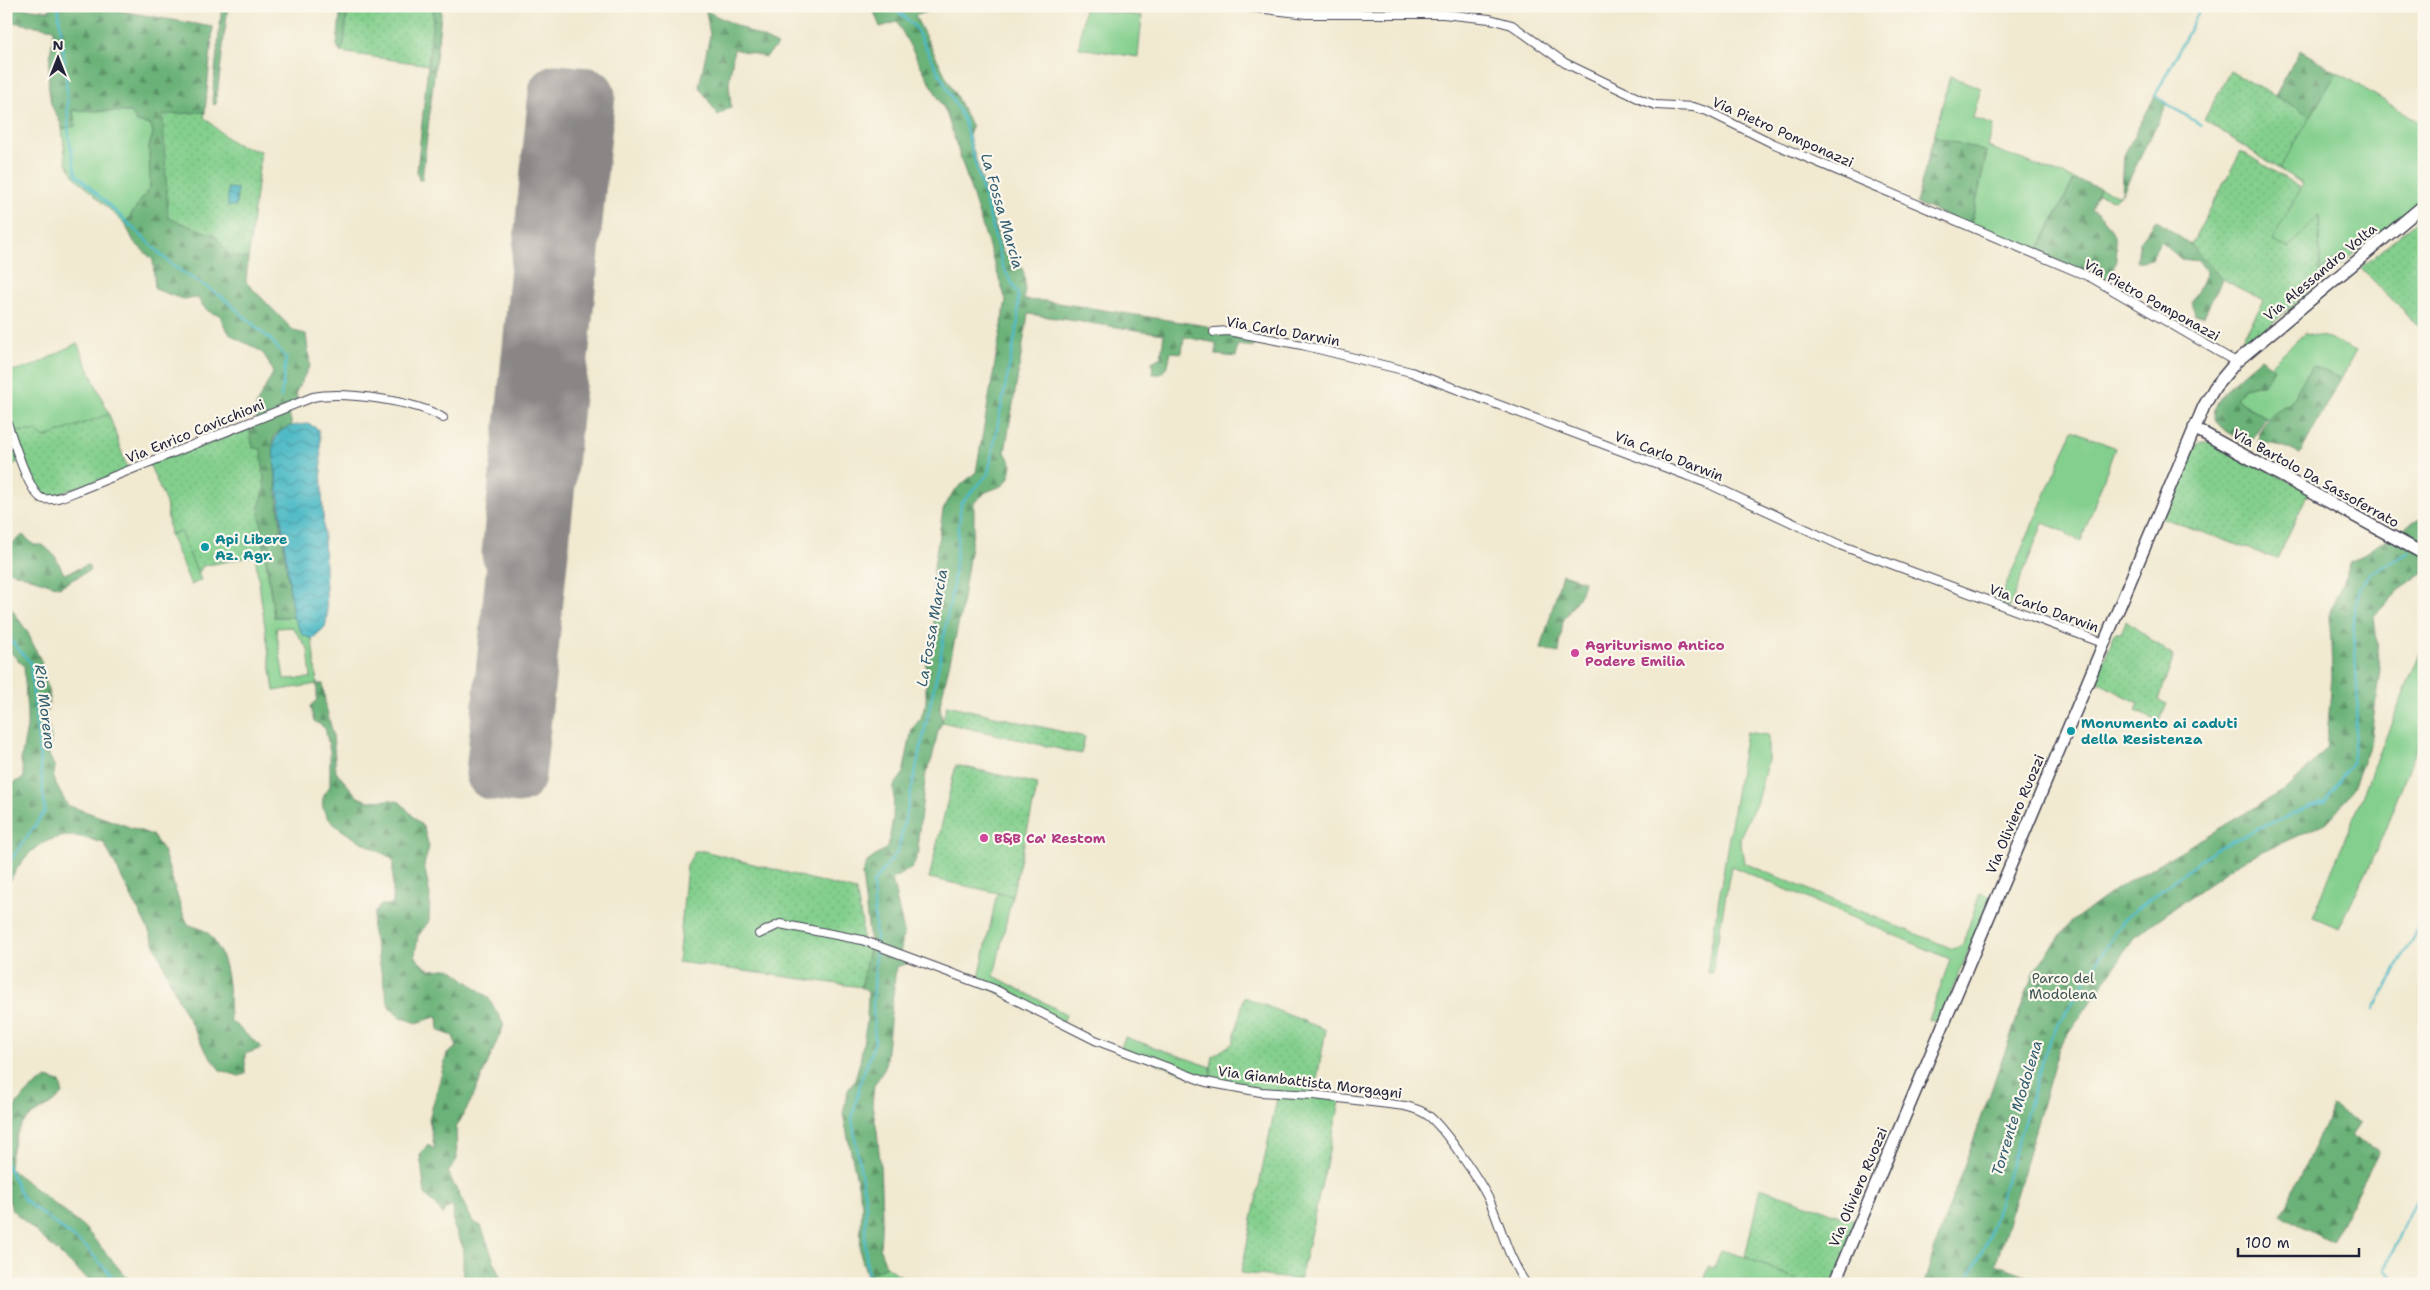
<svg xmlns="http://www.w3.org/2000/svg" width="2430" height="1290" viewBox="0 0 2430 1290" font-family="'Shantell Sans',sans-serif">
  <style>
    .grass { fill: #83cf8d; stroke: #527864; fill-rule: evenodd }
    .forest { fill: url(#forest-firs); stroke: #466a5a }
    .park { fill: url(#park-dots); stroke: #527864 }
    .water { fill: url(#water-waves); stroke: #376e80 }
    .lines { fill: none; stroke-linecap: round; stroke-linejoin: round }
    .stream { stroke: #4cb9c5; stroke-width: 2.5 }
    .runway { stroke: #8a8686; stroke-width: 55 }
    .street-casing { stroke: #414051; stroke-width: 10 }
    .secondary-casing { stroke: #414051; stroke-width: 14 }
    .street { stroke: #fff; stroke-width: 8 }
    .secondary { stroke: #fff; stroke-width: 11 }
    .culture-dot { fill: #0f9aa8; stroke: #fbf7ec; stroke-width: 2 }
    .hotel-dot { fill: #d1479c; stroke: #fbf7ec; stroke-width: 2 }
    .labels { text-anchor: middle; dominant-baseline: central; stroke-width: 4.5; stroke-linejoin: round; paint-order: stroke }
    .street-label { font-size: 14px; fill: #22223b; stroke: #fbf7ec }
    .culture-label { font-size: 14px; font-weight: bold; fill: #0d838f; stroke: #fbf7ec; text-anchor: start }
    .hotel-label { font-size: 14px; font-weight: bold; fill: #b23c85; stroke: #fbf7ec; text-anchor: start }
    .park-label { font-size: 14px; fill: #3f5654; stroke: #fbf7ec }
    .water-label { font-size: 15px; font-style: italic; fill: #335e72; stroke: #fbf7ec }
  </style>
  <defs>
    <pattern id="forest-firs" width="22" height="20" patternUnits="userSpaceOnUse" patternTransform="scale(1.25)"><rect width="22" height="20" fill="#6ab278"/><path d="M5 1l3.5 6h-7zM16 11l3.5 6h-7z" fill="#579064"/></pattern>
    <pattern id="park-dots" width="8" height="8" patternUnits="userSpaceOnUse" patternTransform="scale(1.25)"><rect width="8" height="8" fill="#83cf8d"/><path d="M2 2h.1M6 6h.1" fill="none" stroke="#71b17b" stroke-width="1.8" stroke-linecap="round"/></pattern>
    <pattern id="water-waves" width="16" height="10" patternUnits="userSpaceOnUse" patternTransform="scale(1.25)"><rect width="16" height="10" fill="#4cb9c5"/><path d="M0 5q4-4 8 0t8 0" fill="none" stroke="#3f96a1"/></pattern>
  </defs>
  <rect width="100%" height="100%" fill="#fbf7ec"/>
  <filter id="ink" filterUnits="userSpaceOnUse"><feTurbulence type="fractalNoise" baseFrequency=".02" numOctaves="2"/><feDisplacementMap in="SourceGraphic" scale="10" xChannelSelector="R" yChannelSelector="G"/><feConvolveMatrix kernelMatrix="1 2 1 2 8 2 1 2 1" color-interpolation-filters="sRGB"/></filter>
  <filter id="wash" filterUnits="userSpaceOnUse"><feTurbulence type="fractalNoise" baseFrequency=".0096" numOctaves="4" result="noise"/><feDisplacementMap in="SourceGraphic" scale="20" xChannelSelector="R" yChannelSelector="G"/><feGaussianBlur stdDeviation="1.12" result="paint"/><feColorMatrix in="noise" values="0 0 0 0 0 0 0 0 0 0 0 0 0 0 0 0 0 1.4 0 .05"/><feComposite in="paint" operator="in"/></filter>
  <g filter="url(#wash)">
    <rect width="100%" height="100%" fill="#f1e9d0"/>
    <path class="grass" d="M 1084,9 L 1142,16 L 1138,57 L 1079,48 Z
      M 2337,72 L 2424,125 L 2424,204 L 2386,236 L 2374,229 L 2320,272 L 2319,216 L 2288,248 L 2271,241 L 2303,184 L 2279,169 Z
      M 1950,76 L 1981,88 L 1973,118 L 1993,125 L 1988,147 L 2074,179 L 2036,254 L 1971,226 L 1987,152 L 1934,136 Z
      M 73,110 L 131,112 L 137,122 L 151,125 L 153,133 L 149,147 L 150,187 L 125,224 L 75,177 L 66,162 L 62,129 L 75,126 Z
      M 2099,188 L 2117,195 L 2122,194 L 2114,199 L 2097,194 Z
      M 2305,333 L 2329,338 L 2356,351 L 2341,378 L 2312,366 L 2290,403 L 2275,411 L 2268,419 L 2236,399 L 2243,388 L 2265,383 L 2274,368 L 2270,365 Z
      M 77,343 L 109,414 L 44,438 L 40,434 L 21,460 L 6,469 L 6,372 L 33,366 Z
      M 2073,430 L 2115,448 L 2081,541 L 2067,535 L 2066,532 L 2043,523 L 2009,608 L 1998,604 Z
      M 180,531 L 201,580 L 191,585 L 170,535 Z
      M 265,554 L 274,617 L 293,617 L 303,635 L 312,639 L 317,684 L 274,691 L 255,555 ZM 292,627 L 308,649 L 311,678 L 284,679 L 276,628 Z
      M 2424,643 L 2424,731 L 2372,861 L 2339,928 L 2313,917 Z
      M 1746,732 L 1768,735 L 1768,760 L 1757,801 L 1740,837 L 1744,863 L 1953,949 L 1962,946 L 1980,893 L 1991,897 L 1939,1022 L 1929,1020 L 1950,959 L 1731,866 L 1712,973 L 1707,972 Z
      M 997,893 L 1012,896 L 994,976 L 1066,1014 L 1063,1024 L 978,983 Z
      M 1125,1037 L 1211,1067 L 1212,1083 L 1120,1050 Z
      M 1721,1250 L 1745,1257 L 1795,1279 L 1800,1284 L 1755,1284 L 1742,1279 L 1740,1284 L 1703,1284 L 1709,1267 L 1714,1268 Z
      M 886,1266 L 907,1280 L 876,1277 L 876,1284 L 864,1284 L 867,1276 Z"/>
    <path class="forest" d="M 6,6 L 51,11 L 48,6 L 92,6 L 213,27 L 205,112 L 164,115 L 214,235 L 230,255 L 248,259 L 246,282 L 294,331 L 306,334 L 310,365 L 296,392 L 298,403 L 288,408 L 292,426 L 276,434 L 273,440 L 277,494 L 293,617 L 274,617 L 259,506 L 265,489 L 261,449 L 253,448 L 248,424 L 256,421 L 256,405 L 273,373 C 270,366 266,355 261,352 C 242,338 228,342 220,315 C 209,314 203,308 198,298 L 182,299 L 155,289 L 153,260 L 134,242 L 125,224 L 150,187 L 149,147 L 153,133 L 151,125 L 137,122 L 131,112 L 73,110 L 75,126 L 62,129 C 61,119 54,113 51,104 C 45,82 51,51 54,29 L 6,21 Z
      M 222,6 L 228,6 L 216,104 L 214,105 L 212,100 Z
      M 341,6 L 348,6 L 344,45 L 340,52 L 337,45 Z
      M 434,6 L 442,6 L 422,180 L 419,180 L 417,172 Z
      M 872,6 L 943,6 L 915,16 L 972,127 L 969,136 L 1003,253 C 1027,262 1026,277 1024,300 L 1045,301 L 1207,326 L 1214,332 L 1256,337 L 1254,347 L 1237,345 L 1236,357 L 1216,355 L 1216,343 L 1184,337 L 1182,353 L 1171,352 L 1168,365 L 1161,374 L 1153,374 L 1152,362 L 1161,357 L 1164,334 L 1028,314 L 1005,452 L 1012,465 L 1009,477 L 1004,485 L 986,492 L 974,503 L 974,526 L 960,617 L 940,705 L 942,722 L 938,731 L 932,759 L 926,773 L 918,838 L 919,852 L 912,868 L 892,879 L 904,932 L 900,954 L 917,960 L 896,967 L 885,1068 L 874,1085 L 872,1105 L 877,1131 L 880,1162 L 882,1216 L 880,1249 L 886,1266 L 867,1276 L 860,1253 L 862,1204 L 843,1114 L 848,1090 L 854,1082 L 860,1062 L 867,1020 L 868,992 L 861,987 L 870,943 L 862,874 L 867,862 L 888,847 L 893,818 L 894,786 L 903,774 L 912,729 L 921,718 L 926,703 L 926,656 L 934,635 L 933,572 L 943,510 L 953,492 L 976,472 L 1006,300 L 946,112 L 897,22 L 880,27 Z
      M 706,11 L 778,45 L 766,57 L 734,49 L 729,83 L 731,107 L 718,115 L 699,86 L 710,35 Z
      M 2300,50 L 2337,72 L 2311,116 L 2275,96 Z
      M 2155,96 L 2167,104 L 2122,194 L 2124,155 Z
      M 1934,136 L 1987,152 L 1971,226 L 1916,203 Z
      M 2074,179 L 2099,188 L 2091,209 C 2111,219 2122,245 2114,267 C 2112,273 2106,279 2103,284 L 2037,254 Z
      M 2424,204 L 2424,247 L 2421,246 L 2415,212 Z
      M 2156,220 L 2191,245 L 2222,279 L 2204,316 L 2195,315 L 2192,301 L 2207,273 L 2199,261 L 2181,259 L 2160,241 L 2152,259 L 2136,262 L 2140,242 Z
      M 2261,358 L 2274,368 L 2265,383 L 2243,388 L 2236,399 L 2266,418 L 2248,444 C 2239,438 2225,432 2218,424 C 2201,403 2248,370 2261,358 Z
      M 2312,366 L 2341,378 L 2300,454 L 2282,446 L 2258,441 L 2259,432 L 2264,424 L 2275,411 L 2290,403 Z
      M 2424,515 L 2424,572 L 2405,585 L 2374,616 L 2380,669 L 2370,744 L 2353,788 L 2339,809 L 2326,823 L 2239,862 L 2135,936 L 2059,1048 L 1996,1264 L 2051,1284 L 1924,1284 L 1936,1244 L 2034,971 L 2071,922 L 2116,889 L 2288,788 L 2326,750 L 2332,676 L 2330,612 L 2351,562 Z
      M 23,535 L 34,545 L 43,545 L 55,556 L 64,574 L 88,565 L 90,570 L 59,587 L 6,570 L 6,548 Z
      M 1562,574 L 1584,581 L 1581,593 L 1563,621 L 1559,653 L 1541,649 Z
      M 6,606 L 11,608 L 28,633 L 41,661 L 50,698 L 46,716 L 51,738 L 49,755 L 55,768 L 53,779 L 67,805 L 152,835 L 163,850 L 182,911 L 188,924 C 194,927 205,929 209,934 C 229,958 229,991 230,1020 L 262,1048 L 245,1054 L 245,1074 L 239,1076 L 220,1070 L 205,1050 L 178,999 L 149,931 L 104,843 C 94,841 82,836 73,836 C 38,836 19,860 6,889 L 6,793 L 13,783 L 24,778 L 21,760 L 27,727 L 27,714 L 24,666 L 6,648 Z
      M 317,684 L 323,684 L 325,702 L 333,735 L 336,772 L 358,797 L 367,801 L 391,800 L 400,802 L 424,828 L 429,847 L 424,865 L 430,895 L 429,921 L 418,936 L 415,955 C 425,972 432,971 450,968 L 488,997 L 504,1025 L 473,1097 L 456,1128 L 457,1159 L 448,1173 L 473,1222 L 481,1226 L 500,1277 L 506,1284 L 470,1284 L 463,1274 L 463,1247 L 454,1227 L 453,1206 L 444,1210 L 443,1214 L 425,1194 L 420,1155 L 428,1144 L 435,1150 L 429,1119 L 447,1054 L 457,1047 L 453,1036 L 439,1031 L 438,1016 L 417,1023 L 400,1017 L 389,1007 L 372,928 L 374,914 L 381,905 L 393,905 L 393,860 C 372,843 299,822 330,786 L 330,751 L 325,728 L 314,721 L 310,706 L 317,700 Z
      M 47,1078 L 60,1082 L 63,1094 C 52,1106 37,1110 25,1121 C 17,1129 9,1156 9,1168 L 85,1228 L 132,1284 L 93,1284 L 12,1210 L 6,1192 L 6,1123 C 15,1102 28,1090 47,1078 Z
      M 2333,1107 L 2360,1123 L 2351,1136 L 2379,1151 L 2332,1242 L 2281,1215 Z"/>
    <path class="park" d="M 348,6 L 434,6 L 428,65 L 340,52 L 344,45 Z
      M 2230,71 L 2311,116 L 2279,169 L 2204,120 Z
      M 205,112 L 204,117 C 226,137 231,146 261,151 L 248,259 L 230,255 L 214,235 L 168,218 L 163,115 Z
      M 2241,151 L 2301,188 L 2272,241 L 2288,248 L 2319,215 L 2320,272 L 2374,228 L 2380,232 L 2230,359 L 2264,301 L 2222,279 L 2191,245 Z
      M 2417,221 L 2421,246 L 2424,247 L 2424,332 L 2361,268 Z
      M 109,414 L 128,471 L 43,499 L 31,486 L 14,431 L 36,431 L 44,438 Z
      M 248,424 L 253,448 L 261,449 L 265,489 L 259,506 L 265,554 L 203,566 L 198,574 L 180,531 L 170,535 L 166,503 L 149,463 Z
      M 2202,442 L 2212,442 L 2309,491 L 2277,559 L 2157,516 L 2191,448 Z
      M 2126,621 L 2174,657 L 2158,700 L 2167,704 L 2159,722 L 2136,711 L 2139,703 L 2095,681 L 2115,633 L 2121,633 Z
      M 947,705 L 1085,737 L 1081,754 L 942,722 Z
      M 956,765 L 1038,784 L 1012,896 L 929,878 Z
      M 695,851 L 704,851 L 856,891 L 862,923 L 862,940 L 870,943 L 861,987 L 678,962 L 687,865 Z
      M 1244,997 L 1326,1030 L 1314,1095 L 1341,1098 L 1300,1280 L 1241,1273 L 1278,1093 L 1212,1083 L 1211,1067 L 1213,1056 L 1233,1043 Z
      M 1760,1188 L 1860,1222 L 1834,1284 L 1800,1284 L 1795,1279 L 1745,1257 Z"/>
    <path class="water" d="M 228,188 L 237,189 L 236,206 L 228,206 Z
      M 308,424 L 318,429 L 320,438 L 327,617 L 325,627 L 312,639 L 303,635 L 293,617 L 273,449 C 274,428 290,425 308,424 Z"/>
    <g class="lines">
      <path class="stream" d="M 58,6 L 66,76 L 69,138 L 76,174 L 173,266 L 221,296 L 272,341 L 286,358 L 281,397
        M 2201,125 L 2155,96 L 2202,6
        M 6,635 L 30,662 L 45,811 L 6,867
        M 876,942 L 873,883 L 898,851 L 939,664 L 953,584 L 961,504 L 988,474 L 1018,322 L 1018,294 L 1003,267 L 964,121 L 915,27 L 901,14 L 889,6
        M 2374,1009 L 2424,917
        M 6,1163 L 24,1200 L 86,1247 L 119,1284
        M 868,1284 L 865,1240 L 866,1204 L 852,1119 L 861,1080 L 875,1042 L 873,1005 L 876,948
        M 1966,1284 L 1988,1239 L 2049,1040 L 2123,920 L 2215,849 L 2291,814 L 2325,801 L 2352,763 L 2358,703 L 2353,618 L 2360,587 L 2372,572 L 2410,552
        M 2397,1284 L 2385,1269 L 2424,1182"/>
      <path class="runway" d="M 556,92 L 588,95 L 518,776 L 493,773 L 515,554 L 509,553 Z"/>
    </g>
  </g>
  <g filter="url(#ink)">
    <g class="lines">
      <defs>
        <path id="street" d="M 1240,6 L 1307,14 L 1443,14 L 1490,19 L 1512,25 L 1565,63 L 1644,101 L 1656,105 L 1693,107 L 1707,111 L 1772,143 L 2092,278 L 2236,362
          M 1214,332 L 1228,331 L 1302,345 L 1411,372 L 1707,483 L 1840,545 L 2103,643
          M 6,420 C 12,435 29,497 44,499 C 56,501 71,493 82,489 L 313,397 C 344,391 417,401 443,418
          M 759,934 L 780,924 L 862,940 L 994,989 L 1095,1040 L 1206,1082 L 1261,1092 L 1314,1095 L 1405,1106 C 1414,1108 1423,1111 1430,1117 C 1446,1131 1482,1183 1491,1204 C 1502,1231 1509,1259 1526,1284"/>
        <path id="secondary" d="M 2194,428 L 2424,554
          M 1834,1284 L 2204,406 L 2215,387 L 2236,362 L 2424,205"/>
      </defs>
      <use href="#street" class="street-casing"/>
      <use href="#secondary" class="secondary-casing"/>
      <use href="#street" class="street"/>
      <use href="#secondary" class="secondary"/>
    </g>
  </g>
  <g class="culture-dot">
    <circle cx="205" cy="547" r="5"/>
    <circle cx="2071" cy="731" r="5"/>
  </g>
  <g class="hotel-dot">
    <circle cx="1575" cy="653" r="5"/>
    <circle cx="984" cy="838" r="5"/>
  </g>
  <g class="labels">
    <g class="street-label">
      <text transform="translate(1783 132) rotate(24)">Via Pietro Pomponazzi</text>
      <text transform="translate(2320 272) rotate(-40)">Via Alessandro Volta</text>
      <text transform="translate(2152 300) rotate(29)">Via Pietro Pomponazzi</text>
      <text transform="translate(1283 331) rotate(10)">Via Carlo Darwin</text>
      <text transform="translate(195 431) rotate(-22)">Via Enrico Cavicchioni</text>
      <text transform="translate(1669 456) rotate(21)">Via Carlo Darwin</text>
      <text transform="translate(2316 478) rotate(29)">Via Bartolo Da Sassoferrato</text>
      <text transform="translate(2044 608) rotate(20)">Via Carlo Darwin</text>
      <text transform="translate(2015 814) rotate(-67)">Via Oliviero Ruozzi</text>
      <text transform="translate(1310 1082) rotate(7)">Via Giambattista Morgagni</text>
      <text transform="translate(1858 1187) rotate(-67)">Via Oliviero Ruozzi</text>
    </g>
    <g class="culture-label">
      <text x="215" y="539">Api Libere<tspan x="215" dy="16">Az. Agr.</tspan></text>
      <text x="2081" y="723">Monumento ai caduti<tspan x="2081" dy="16">della Resistenza</tspan></text>
    </g>
    <g class="hotel-label">
      <text x="1585" y="645">Agriturismo Antico<tspan x="1585" dy="16">Podere Emilia</tspan></text>
      <text x="994" y="838">B&amp;B Ca' Restom</text>
    </g>
    <g class="park-label">
      <text x="2063" y="978">Parco del<tspan x="2063" dy="16">Modolena</tspan></text>
    </g>
    <g class="water-label">
      <text transform="translate(1002 211) rotate(74)">La Fossa Marcia</text>
      <text transform="translate(932 628) rotate(-80)">La Fossa Marcia</text>
      <text transform="translate(45 707) rotate(83)">Rio Moreno</text>
      <text transform="translate(2017 1108) rotate(-73)">Torrente Modolena</text>
    </g>
  </g>
  <rect width="2430" height="1290" fill="none" stroke="#fbf7ec" stroke-width="25"/>
  <g transform="translate(58 58)" stroke="#fbf7ec" stroke-width="4" paint-order="stroke">
  <path d="M0-4L9 19L0 12L-9 19Z" fill="#22223b"/>
  <text y="-8" font-size="14" font-weight="bold" text-anchor="middle" fill="#22223b">N</text>
  </g>
  <path d="M2238 1248v8h121v-8" fill="none" stroke="#22223b" stroke-width="2.5"/>
  <text x="2245" y="1248" font-size="15" fill="#22223b" stroke="#fbf7ec" stroke-width="4" paint-order="stroke">100 m</text>
</svg>
